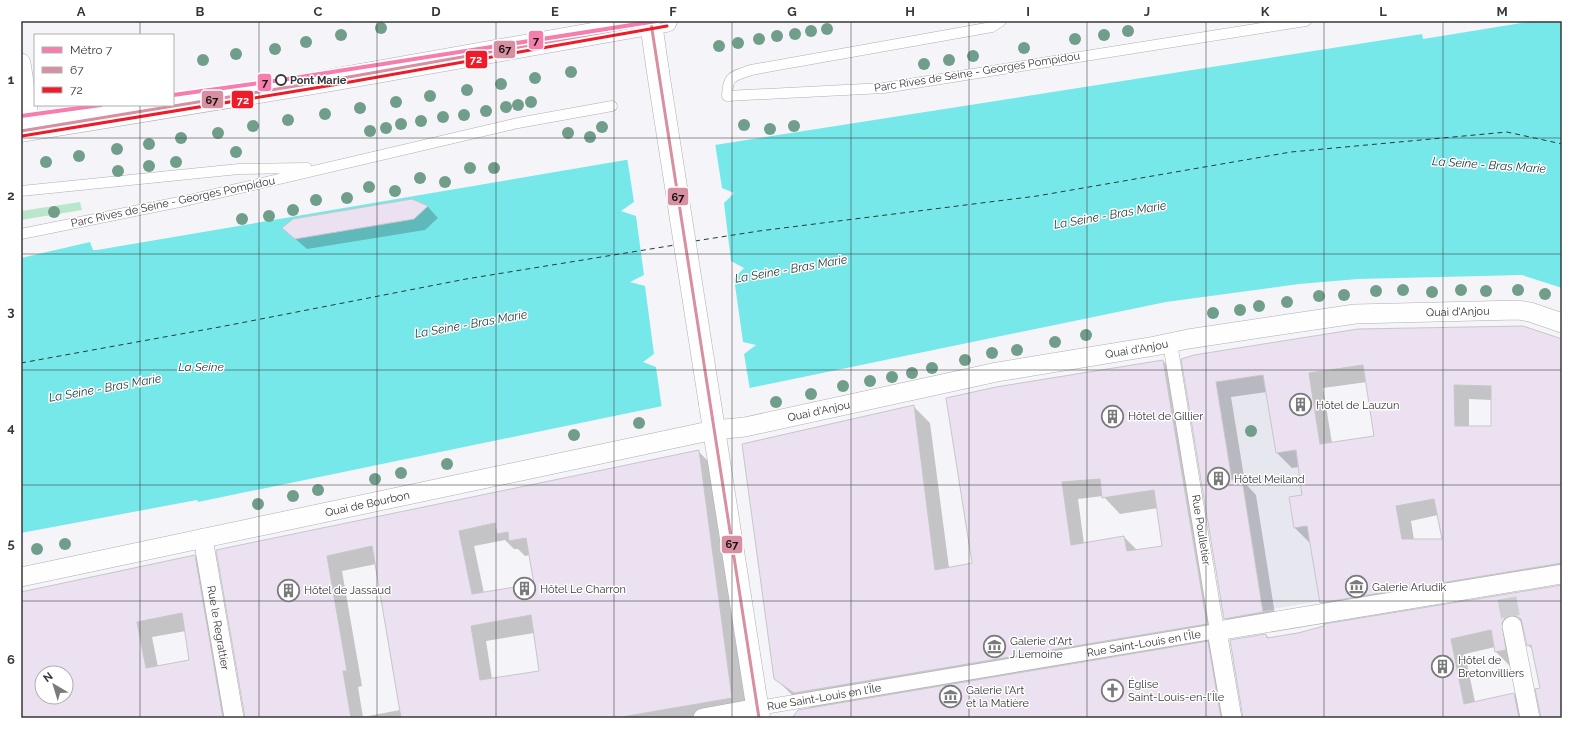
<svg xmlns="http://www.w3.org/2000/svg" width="1583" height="739" viewBox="0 0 1583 739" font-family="Raleway,sans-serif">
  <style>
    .built { fill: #e7e7f0 }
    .green { fill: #bae6cc }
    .water { fill: #77e8ea }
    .pier { fill: #f5f5f9 }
    .shadow { fill: #0003; fill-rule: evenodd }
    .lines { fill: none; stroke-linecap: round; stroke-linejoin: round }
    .ferry { stroke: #223c3c; stroke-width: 1; stroke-dasharray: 5 4; stroke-linecap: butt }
    .building { fill: #ebe1f0; stroke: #c7c6c9; fill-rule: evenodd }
    .minor-tunnel { stroke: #cfcfd3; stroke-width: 19; stroke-dasharray: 19 10; stroke-linecap: butt }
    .service-casing { stroke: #afafb2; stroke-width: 11 }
    .pedestrian-casing { stroke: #afafb2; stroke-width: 15 }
    .minor-casing { stroke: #afafb2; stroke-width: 20 }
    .tertiary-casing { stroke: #afafb2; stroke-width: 23 }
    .primary-casing { stroke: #afafb2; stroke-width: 23 }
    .service { stroke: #fefefe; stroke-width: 10 }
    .pedestrian { stroke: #fefefe; stroke-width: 14 }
    .minor { stroke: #fefefe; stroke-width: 19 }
    .tertiary { stroke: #fefefe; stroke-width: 22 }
    .primary { stroke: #fefefe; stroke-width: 22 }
    .tertiary-bridge-casing { stroke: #afafb2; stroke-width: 23; stroke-linecap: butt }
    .tertiary-bridge { stroke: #fefefe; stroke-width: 22 }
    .bus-1-casing { stroke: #fff; stroke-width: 6 }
    .bus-2-casing { stroke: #fff; stroke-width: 6 }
    .bus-1 { stroke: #d88fa1; stroke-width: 3 }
    .bus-2 { stroke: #ee1b29; stroke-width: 3 }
    .metro-1-casing { stroke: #fff; stroke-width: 7 }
    .metro-1 { stroke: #f57eae; stroke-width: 4 }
    .tree { fill: #719e8b }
    .grid { fill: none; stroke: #37373a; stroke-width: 1; stroke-opacity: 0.55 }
    .stop-dot { fill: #fff; stroke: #37373a; stroke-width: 2 }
    .labels { text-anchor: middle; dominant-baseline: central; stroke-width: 3; stroke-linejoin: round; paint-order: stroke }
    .street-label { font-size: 11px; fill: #37373a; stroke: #fff }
    .stop-label { font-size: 11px; font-weight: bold; fill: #37373a; stroke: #fff; text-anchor: start }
    .poi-label { font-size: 11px; fill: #37373a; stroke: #fff; text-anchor: start }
    .water-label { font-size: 12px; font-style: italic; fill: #223c3c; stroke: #fff }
    .line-badge { stroke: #fff; stroke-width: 1.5 }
    .badge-label { font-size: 11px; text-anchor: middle; font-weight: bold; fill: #fff }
    .pale-badge-label { font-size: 11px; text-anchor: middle; font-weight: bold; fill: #111 }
    .neatline { fill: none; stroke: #37373a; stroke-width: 1.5 }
    .grid-label { font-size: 13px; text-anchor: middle; font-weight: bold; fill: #37373a }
  </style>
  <rect width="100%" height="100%" fill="#f5f5f9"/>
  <path class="built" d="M 1278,342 L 1320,601 L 1262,611 L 1194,355 Z"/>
  <path class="green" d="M 80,202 L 82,210 L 21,220 L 21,211 Z"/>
  <path class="water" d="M 1533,21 L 1562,21 L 1562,288 L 1522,275 L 1358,279 L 1299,284 L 1166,302 L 198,502 L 197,500 L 21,533 L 21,258 L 90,242 L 93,250 L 97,250 L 702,147 L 1422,34 L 1423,39 Z"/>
  <path class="pier" d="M 715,143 L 722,188 L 734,193 L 724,203 L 731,261 L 744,268 L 734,278 L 743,342 L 756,345 L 744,354 L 750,390 L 662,409 L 656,367 L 643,362 L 654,354 L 645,286 L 630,282 L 644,275 L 636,216 L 621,211 L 634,202 L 627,157 Z"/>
  <path class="shadow" d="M 412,200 L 428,207 L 438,218 L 425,230 L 307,249 L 283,228 Z
    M 1562,340 L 1562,580 L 1336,617 L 1321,602 L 1310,543 L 1295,528 L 1303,496 L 1299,467 L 1292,468 L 1277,453 L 1267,392 L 1231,397 L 1245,483 L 1256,495 L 1277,627 L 1240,633 L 1225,618 L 1182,360 ZM 1367,382 L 1375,437 L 1332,443 L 1323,388 ZM 1469,399 L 1492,400 L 1492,427 L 1469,427 ZM 1438,515 L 1443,540 L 1414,540 L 1411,521 Z
    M 1163,361 L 1180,377 L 1223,640 L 1208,643 L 1222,657 L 1233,718 L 793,718 L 811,709 L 792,695 L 775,678 L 913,406 L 930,423 L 949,568 L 973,563 ZM 1103,496 L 1120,514 L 1158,508 L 1163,547 L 1137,550 L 1124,537 L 1084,544 L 1078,499 Z
    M 698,451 L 714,467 L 748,717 L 246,718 L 217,551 ZM 505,540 L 514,549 L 518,549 L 525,556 L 530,555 L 535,585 L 484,593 L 474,546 ZM 376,564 L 400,710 L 363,717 L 358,687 L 362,686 L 342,571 ZM 534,633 L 540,672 L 492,679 L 486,641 Z
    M 194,556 L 210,571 L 235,718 L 21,718 L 21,593 ZM 186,631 L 191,661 L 158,667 L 152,637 ZM 42,673 L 66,673 L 66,697 L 42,697 Z
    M 1562,586 L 1562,718 L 1541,718 L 1537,690 L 1541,689 L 1533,650 L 1528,645 L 1525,631 L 1520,632 L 1511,667 L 1496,652 L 1495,647 L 1465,654 L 1475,702 L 1514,694 L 1529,709 L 1531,718 L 1243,718 L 1266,635 L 1269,638 Z"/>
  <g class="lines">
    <path class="ferry" d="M 695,241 L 759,231 L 1037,196 L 1291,152 L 1507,132 L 1562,144
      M 21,363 L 225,326 L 466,279 L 675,245"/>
  </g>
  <path class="building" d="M 412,199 L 428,206 L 414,219 L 295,239 L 282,228 L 293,219 Z
    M 1523,326 L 1562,339 L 1562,563 L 1320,603 L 1307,526 L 1294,528 L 1289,497 L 1302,495 L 1296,450 L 1276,453 L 1263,375 L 1216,382 L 1232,480 L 1242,479 L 1263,612 L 1224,619 L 1181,359 L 1194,355 L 1358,329 ZM 1363,365 L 1374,436 L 1320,444 L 1309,373 ZM 1454,385 L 1491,386 L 1491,426 L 1455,426 ZM 1434,499 L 1442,539 L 1402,539 L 1396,506 Z
    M 1163,360 L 1207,624 L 794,693 L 774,679 L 742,444 L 914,405 L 935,570 L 972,563 L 946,398 L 996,387 ZM 1100,479 L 1102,498 L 1154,490 L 1162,546 L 1127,551 L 1124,536 L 1071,545 L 1062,482 Z
    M 699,450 L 732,698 L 616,718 L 401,718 L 372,546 L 327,556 L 347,671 L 343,671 L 351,718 L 245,718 L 216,550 ZM 495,523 L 497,534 L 508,532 L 509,541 L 526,538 L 534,584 L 472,594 L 459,531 ZM 531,615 L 539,671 L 480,680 L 471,626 Z
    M 195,555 L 223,718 L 21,718 L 21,592 ZM 182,613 L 189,660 L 146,668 L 137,622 ZM 42,673 L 66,673 L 66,697 L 42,697 Z
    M 1562,585 L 1562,718 L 1541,718 L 1535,689 L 1540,688 L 1531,645 L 1527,646 L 1521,619 L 1516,616 L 1510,615 L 1505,618 L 1502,623 L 1506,650 L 1495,652 L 1491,630 L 1451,639 L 1464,704 L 1514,693 L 1519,718 L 1243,718 L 1230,640 L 1266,634 L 1267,638 L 1298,633 L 1324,626 L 1324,624 Z
    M 1208,641 L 1221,718 L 792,718 L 798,710 Z"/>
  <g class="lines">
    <path class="minor-tunnel" d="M 1507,598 L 1512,626"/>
    <defs>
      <path id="service" d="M 1001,21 L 992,27 L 751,70 C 732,77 728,75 727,96 L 884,88 L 1306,21
        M 21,191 L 239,169 L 307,168
        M 21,234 L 189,200 L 518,123 L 612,106"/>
      <g id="pedestrian">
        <path id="s1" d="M 758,708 L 1217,631 L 1170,343"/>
      </g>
      <g id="minor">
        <path d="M 21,63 L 31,130"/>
        <path id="s2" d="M 203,538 L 234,718"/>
        <path id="s3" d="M 21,577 L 714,430 L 745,427 L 997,372 L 1155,346 L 1188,339 L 1355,314 L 1518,310 L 1530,312 L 1562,323"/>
        <path d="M 1512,626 L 1530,718"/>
        <path d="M 703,718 L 758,708"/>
        <path d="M 1232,718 L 1217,631 L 1562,574"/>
      </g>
      <path id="tertiary" d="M 651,23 L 658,72
        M 710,404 L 759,718"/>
      <path id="primary" d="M 21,131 L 326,81 L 666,21"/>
    </defs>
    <use href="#service" class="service-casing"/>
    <use href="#pedestrian" class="pedestrian-casing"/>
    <use href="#minor" class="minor-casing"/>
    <use href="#tertiary" class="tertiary-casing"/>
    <use href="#primary" class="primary-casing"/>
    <use href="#service" class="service"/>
    <use href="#pedestrian" class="pedestrian"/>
    <use href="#minor" class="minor"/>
    <use href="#tertiary" class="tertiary"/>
    <use href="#primary" class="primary"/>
    <defs>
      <path id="tertiary-bridge" d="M 658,72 L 710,404"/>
    </defs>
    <use href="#tertiary-bridge" class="tertiary-bridge-casing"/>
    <use href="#tertiary-bridge" class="tertiary-bridge"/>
    <defs>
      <path id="bus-1" d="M 651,23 L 759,718
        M 21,131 L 326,81 L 666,21"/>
      <path id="bus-2" d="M 22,136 L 327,86 L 667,26"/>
    </defs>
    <use href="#bus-1" class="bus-1-casing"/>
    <use href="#bus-2" class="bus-2-casing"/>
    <use href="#bus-1" class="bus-1"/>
    <use href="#bus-2" class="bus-2"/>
    <defs>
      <path id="metro-1" d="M 173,95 L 281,80 L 657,21
        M 21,116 L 101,105"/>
    </defs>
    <use href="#metro-1" class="metro-1-casing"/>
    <use href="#metro-1" class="metro-1"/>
  </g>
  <g class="tree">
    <circle cx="381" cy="28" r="6"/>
    <circle cx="827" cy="29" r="6"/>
    <circle cx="811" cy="31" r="6"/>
    <circle cx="1128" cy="31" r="6"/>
    <circle cx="795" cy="34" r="6"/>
    <circle cx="341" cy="35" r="6"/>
    <circle cx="1104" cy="35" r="6"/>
    <circle cx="777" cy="36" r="6"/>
    <circle cx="759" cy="39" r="6"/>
    <circle cx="1075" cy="39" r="6"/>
    <circle cx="306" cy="42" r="6"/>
    <circle cx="738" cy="43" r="6"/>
    <circle cx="719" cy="46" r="6"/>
    <circle cx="1024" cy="48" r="6"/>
    <circle cx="275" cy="49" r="6"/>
    <circle cx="236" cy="54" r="6"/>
    <circle cx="973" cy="56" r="6"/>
    <circle cx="203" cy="60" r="6"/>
    <circle cx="949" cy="60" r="6"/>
    <circle cx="924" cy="64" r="6"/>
    <circle cx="571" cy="72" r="6"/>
    <circle cx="535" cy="78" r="6"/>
    <circle cx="501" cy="84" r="6"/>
    <circle cx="467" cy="90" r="6"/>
    <circle cx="430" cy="96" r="6"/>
    <circle cx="396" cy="102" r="6"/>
    <circle cx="531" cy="102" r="6"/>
    <circle cx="518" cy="105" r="6"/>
    <circle cx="506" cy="107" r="6"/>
    <circle cx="360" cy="108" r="6"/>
    <circle cx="486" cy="111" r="6"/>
    <circle cx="325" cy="114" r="6"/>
    <circle cx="464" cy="115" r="6"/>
    <circle cx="443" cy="117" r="6"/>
    <circle cx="288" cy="120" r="6"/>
    <circle cx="421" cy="121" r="6"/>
    <circle cx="401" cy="124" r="6"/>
    <circle cx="744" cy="125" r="6"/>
    <circle cx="253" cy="126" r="6"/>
    <circle cx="794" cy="126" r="6"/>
    <circle cx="602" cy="127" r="6"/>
    <circle cx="386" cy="128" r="6"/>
    <circle cx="770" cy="129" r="6"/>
    <circle cx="370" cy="131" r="6"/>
    <circle cx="218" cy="133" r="6"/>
    <circle cx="568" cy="133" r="6"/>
    <circle cx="590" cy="137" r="6"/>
    <circle cx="181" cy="138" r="6"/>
    <circle cx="149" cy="144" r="6"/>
    <circle cx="117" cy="149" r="6"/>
    <circle cx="236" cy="152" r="6"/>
    <circle cx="79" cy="156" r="6"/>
    <circle cx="46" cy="162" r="6"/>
    <circle cx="176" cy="162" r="6"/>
    <circle cx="149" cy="166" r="6"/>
    <circle cx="470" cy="168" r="6"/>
    <circle cx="494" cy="168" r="6"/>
    <circle cx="118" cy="171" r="6"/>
    <circle cx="420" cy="178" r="6"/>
    <circle cx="445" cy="182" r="6"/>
    <circle cx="369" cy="187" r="6"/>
    <circle cx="395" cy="191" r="6"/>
    <circle cx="347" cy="198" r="6"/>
    <circle cx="316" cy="200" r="6"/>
    <circle cx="293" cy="210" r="6"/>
    <circle cx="54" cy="212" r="6"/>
    <circle cx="269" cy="216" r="6"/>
    <circle cx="242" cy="219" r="6"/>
    <circle cx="1403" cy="290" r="6"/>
    <circle cx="1461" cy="290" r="6"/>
    <circle cx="1518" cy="290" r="6"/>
    <circle cx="1376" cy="291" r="6"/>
    <circle cx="1486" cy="291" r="6"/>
    <circle cx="1432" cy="292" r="6"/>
    <circle cx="1545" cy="294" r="6"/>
    <circle cx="1344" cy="295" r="6"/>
    <circle cx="1319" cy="296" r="6"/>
    <circle cx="1287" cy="302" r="6"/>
    <circle cx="1259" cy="306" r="6"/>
    <circle cx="1240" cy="310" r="6"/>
    <circle cx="1213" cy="313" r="6"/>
    <circle cx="1086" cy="335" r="6"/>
    <circle cx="1055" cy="342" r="6"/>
    <circle cx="1017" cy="350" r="6"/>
    <circle cx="992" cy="353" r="6"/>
    <circle cx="965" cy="360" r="6"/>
    <circle cx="932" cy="368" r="6"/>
    <circle cx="912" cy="373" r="6"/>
    <circle cx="892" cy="377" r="6"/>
    <circle cx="870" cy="381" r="6"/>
    <circle cx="843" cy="386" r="6"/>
    <circle cx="811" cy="394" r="6"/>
    <circle cx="776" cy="402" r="6"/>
    <circle cx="639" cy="423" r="6"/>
    <circle cx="1251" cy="431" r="6"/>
    <circle cx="574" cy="435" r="6"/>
    <circle cx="447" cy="464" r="6"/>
    <circle cx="401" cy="473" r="6"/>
    <circle cx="375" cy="479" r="6"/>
    <circle cx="318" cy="490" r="6"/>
    <circle cx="293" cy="496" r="6"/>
    <circle cx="258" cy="504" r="6"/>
    <circle cx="65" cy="544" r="6"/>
    <circle cx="37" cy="549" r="6"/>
  </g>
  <path class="grid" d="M 140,21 L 140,35M 259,21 L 259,718M 377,21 L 377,718M 496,21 L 496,718M 614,21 L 614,718M 732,21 L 732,718M 851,21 L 851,718M 969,21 L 969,718M 1087,21 L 1087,718M 1206,21 L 1206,718M 1324,21 L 1324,718M 1443,21 L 1443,718M 140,105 L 140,718M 21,138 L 1562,138M 21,254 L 1562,254M 21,370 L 1562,370M 21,485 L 1562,485M 21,601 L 1562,601"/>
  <defs>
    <symbol id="building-ring" viewBox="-11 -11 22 22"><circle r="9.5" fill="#fff" stroke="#7a7a7d" stroke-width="1.5"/><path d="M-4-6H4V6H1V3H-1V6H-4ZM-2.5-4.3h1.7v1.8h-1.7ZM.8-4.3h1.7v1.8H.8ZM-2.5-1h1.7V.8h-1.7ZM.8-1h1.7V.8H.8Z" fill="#7a7a7d"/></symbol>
    <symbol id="museum-ring" viewBox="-11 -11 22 22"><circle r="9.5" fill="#fff" stroke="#7a7a7d" stroke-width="1.5"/><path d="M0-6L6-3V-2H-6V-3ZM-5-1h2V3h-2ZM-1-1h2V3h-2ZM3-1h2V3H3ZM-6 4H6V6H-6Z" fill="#7a7a7d"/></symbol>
    <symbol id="church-ring" viewBox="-11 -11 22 22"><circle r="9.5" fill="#fff" stroke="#7a7a7d" stroke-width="1.5"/><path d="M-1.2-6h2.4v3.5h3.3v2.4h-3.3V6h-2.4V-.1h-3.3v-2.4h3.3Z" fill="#7a7a7d"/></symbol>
  </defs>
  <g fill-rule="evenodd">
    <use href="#building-ring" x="1288" y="392" width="25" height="25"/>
    <use href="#building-ring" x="1100" y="404" width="25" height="25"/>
    <use href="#building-ring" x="1206" y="466" width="25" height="25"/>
    <use href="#museum-ring" x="1344" y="574" width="25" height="25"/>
    <use href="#building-ring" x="512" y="576" width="25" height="25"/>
    <use href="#building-ring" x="276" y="578" width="25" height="25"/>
    <use href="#museum-ring" x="982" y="634" width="25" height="25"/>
    <use href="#building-ring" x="1430" y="654" width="25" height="25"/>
    <use href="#church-ring" x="1100" y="678" width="25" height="25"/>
    <use href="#museum-ring" x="938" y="684" width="25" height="25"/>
  </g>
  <circle class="stop-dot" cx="281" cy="80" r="5"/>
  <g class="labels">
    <g class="street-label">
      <text transform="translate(977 72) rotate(-9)">Parc Rives de Seine - Georges Pompidou</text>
      <text transform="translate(173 202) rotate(-12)">Parc Rives de Seine - Georges Pompidou</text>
      <text stroke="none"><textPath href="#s3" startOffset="1463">Quai d'Anjou</textPath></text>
      <text stroke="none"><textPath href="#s3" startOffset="1139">Quai d'Anjou</textPath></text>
      <text stroke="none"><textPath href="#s3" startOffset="815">Quai d'Anjou</textPath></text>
      <text stroke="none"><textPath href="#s3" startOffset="354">Quai de Bourbon</textPath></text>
      <text transform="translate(1201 530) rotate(81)">Rue Poulletier</text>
      <text stroke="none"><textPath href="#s2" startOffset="91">Rue le Regrattier</textPath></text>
      <text stroke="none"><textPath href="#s1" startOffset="391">Rue Saint-Louis en l'Île</textPath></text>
      <text stroke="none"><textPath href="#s1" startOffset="67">Rue Saint-Louis en l'Île</textPath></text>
    </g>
    <g class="stop-label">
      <text x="290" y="80">Pont Marie</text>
    </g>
    <g class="poi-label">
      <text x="1316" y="405">Hôtel de Lauzun</text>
      <text x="1128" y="416">Hôtel de Gillier</text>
      <text x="1234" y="479">Hôtel Meiland</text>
      <text x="1372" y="587">Galerie Arludik</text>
      <text x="540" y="589">Hôtel Le Charron</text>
      <text x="304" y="590">Hôtel de Jassaud</text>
      <text x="1010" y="641">Galerie d'Art<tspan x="1010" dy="13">J Lemoine</tspan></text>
      <text x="1458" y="660">Hôtel de<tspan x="1458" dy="13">Bretonvilliers</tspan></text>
      <text x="1128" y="684">Église<tspan x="1128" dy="13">Saint-Louis-en-l'Île</tspan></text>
      <text x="966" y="690">Galerie l'Art<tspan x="966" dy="13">et la Matière</tspan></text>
    </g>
    <g class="water-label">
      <text transform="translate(1489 165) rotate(4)">La Seine - Bras Marie</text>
      <text transform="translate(1110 215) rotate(-10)">La Seine - Bras Marie</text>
      <text transform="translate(791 269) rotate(-10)">La Seine - Bras Marie</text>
      <text transform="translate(471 324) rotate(-10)">La Seine - Bras Marie</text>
      <text x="201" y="367">La Seine</text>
      <text transform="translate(105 388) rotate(-10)">La Seine - Bras Marie</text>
    </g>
  </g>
  <g class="line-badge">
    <rect x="528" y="30" width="16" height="20" rx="4" fill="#f57eae"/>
    <rect x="493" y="40" width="23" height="19" rx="4" fill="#d88fa1"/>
    <rect x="465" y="50" width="23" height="19" rx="4" fill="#ee1b29"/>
    <rect x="257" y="73" width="15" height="19" rx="4" fill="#f57eae"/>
    <rect x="201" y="90" width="23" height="19" rx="4" fill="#d88fa1"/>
    <rect x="231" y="90" width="23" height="19" rx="4" fill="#ee1b29"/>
    <rect x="667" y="187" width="22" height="19" rx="4" fill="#d88fa1"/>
    <rect x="721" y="535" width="22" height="19" rx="4" fill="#d88fa1"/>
  </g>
  <g class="badge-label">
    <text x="476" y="63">72</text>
    <text x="243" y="104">72</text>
  </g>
  <g class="pale-badge-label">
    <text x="536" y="44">7</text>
    <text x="505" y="53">67</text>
    <text x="265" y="86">7</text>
    <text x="212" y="104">67</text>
    <text x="678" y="201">67</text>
    <text x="732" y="548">67</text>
  </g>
  <rect width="1583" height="739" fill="none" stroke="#ffffff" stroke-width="44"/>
  <rect x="34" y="34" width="140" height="72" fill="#ffffff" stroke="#afafb0"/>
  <rect x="42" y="47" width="20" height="6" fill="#f57eae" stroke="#afafb0"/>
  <text x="70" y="54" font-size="12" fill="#37373a">Métro 7</text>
  <rect x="42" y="67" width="20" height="6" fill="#d88fa1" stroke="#afafb0"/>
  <text x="70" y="74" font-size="12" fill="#37373a">67</text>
  <rect x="42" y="87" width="20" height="6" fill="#ee1b29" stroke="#afafb0"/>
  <text x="70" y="94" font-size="12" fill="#37373a">72</text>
  <g transform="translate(54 685) rotate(322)"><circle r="19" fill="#ffffff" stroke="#afafb0"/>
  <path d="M0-3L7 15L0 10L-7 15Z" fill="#7a7a7d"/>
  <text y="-6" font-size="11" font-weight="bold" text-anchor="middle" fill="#37373a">N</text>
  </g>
  <rect x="22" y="22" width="1539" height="695" class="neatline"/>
  <g class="grid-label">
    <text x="81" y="16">A</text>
    <text x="200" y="16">B</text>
    <text x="318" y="16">C</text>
    <text x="436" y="16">D</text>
    <text x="555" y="16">E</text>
    <text x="673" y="16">F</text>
    <text x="792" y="16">G</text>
    <text x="910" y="16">H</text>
    <text x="1028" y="16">I</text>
    <text x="1147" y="16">J</text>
    <text x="1265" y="16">K</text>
    <text x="1383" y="16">L</text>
    <text x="1502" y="16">M</text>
    <text x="11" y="84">1</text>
    <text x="11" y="200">2</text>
    <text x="11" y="316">3</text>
    <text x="11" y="432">4</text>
    <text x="11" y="548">5</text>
    <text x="11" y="664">6</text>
  </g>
</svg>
